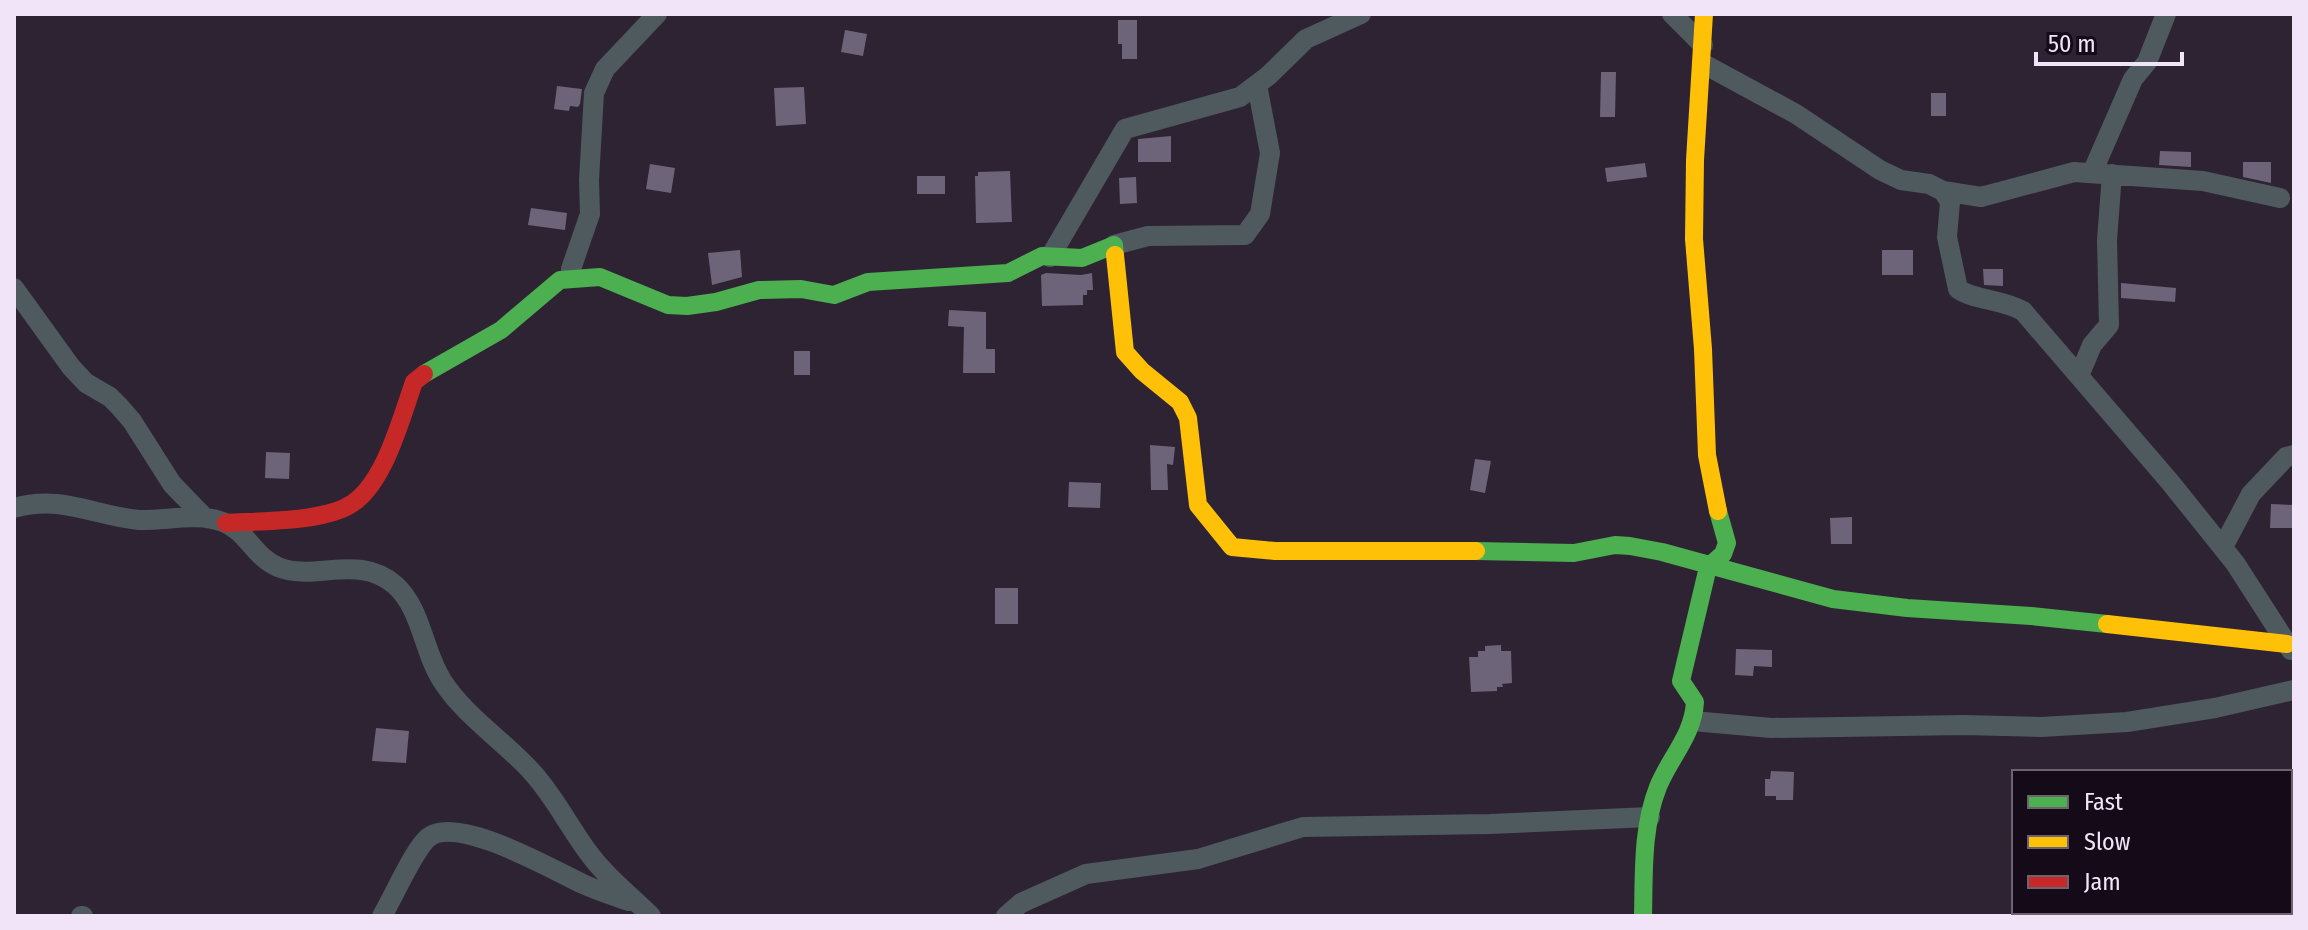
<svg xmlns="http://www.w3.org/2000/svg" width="2308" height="930" viewBox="0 0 2308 930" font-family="'Fira Sans Condensed',sans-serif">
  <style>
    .building { fill: #6d647a }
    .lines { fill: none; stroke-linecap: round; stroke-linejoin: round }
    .street { stroke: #4e5a5d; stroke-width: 20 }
    .fast { stroke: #4caf50; stroke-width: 18 }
    .slow { stroke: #ffc107; stroke-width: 18 }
    .jam { stroke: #c62828; stroke-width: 18 }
  </style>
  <rect width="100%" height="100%" fill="#2e2333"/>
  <path class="building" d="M 1118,20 L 1137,20 L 1137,59 L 1122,59 L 1122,44 L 1118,44 Z
    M 845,30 L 867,34 L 863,56 L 841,52 Z
    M 1601,72 L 1616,72 L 1615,117 L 1600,117 Z
    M 557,86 L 582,89 L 580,104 L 578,107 L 570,106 L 569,111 L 554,109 Z
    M 804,87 L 806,124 L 776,126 L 774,88 Z
    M 1931,93 L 1946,93 L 1946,116 L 1931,116 Z
    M 1171,136 L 1171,162 L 1138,162 L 1138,139 Z
    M 2160,151 L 2191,152 L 2191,167 L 2159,165 Z
    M 2243,162 L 2271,162 L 2271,183 L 2243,177 Z
    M 1645,163 L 1647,177 L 1607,182 L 1605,168 Z
    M 650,164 L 675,168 L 671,193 L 646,189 Z
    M 1010,171 L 1012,222 L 976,223 L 975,176 L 978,176 L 978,172 Z
    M 917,176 L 945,176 L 945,194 L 917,194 Z
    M 1136,177 L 1137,203 L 1120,204 L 1119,178 Z
    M 531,208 L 567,213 L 565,230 L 528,225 Z
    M 740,250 L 742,277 L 712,285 L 708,253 Z
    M 1882,250 L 1913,250 L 1913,275 L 1882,275 Z
    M 1983,269 L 2003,269 L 2003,286 L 1984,285 Z
    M 1046,273 L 1081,275 L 1092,273 L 1093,290 L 1087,290 L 1087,295 L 1083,295 L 1083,305 L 1042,306 L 1041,275 Z
    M 2121,283 L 2176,288 L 2175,302 L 2121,298 Z
    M 949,310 L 986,312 L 986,349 L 995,349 L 995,373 L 963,373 L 964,327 L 948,326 Z
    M 794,351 L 810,351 L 810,375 L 794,375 Z
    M 1150,445 L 1175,447 L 1173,465 L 1167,464 L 1168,490 L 1151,490 Z
    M 266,452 L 290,453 L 289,479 L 265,478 Z
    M 1475,459 L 1491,461 L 1485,493 L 1470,490 Z
    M 1069,482 L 1101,483 L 1100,508 L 1068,507 Z
    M 2271,504 L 2294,505 L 2294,528 L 2270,528 Z
    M 1852,517 L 1852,544 L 1831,544 L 1830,518 Z
    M 995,588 L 1018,588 L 1018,624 L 995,624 Z
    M 1501,645 L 1501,651 L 1511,651 L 1512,683 L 1502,684 L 1503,687 L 1497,687 L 1497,691 L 1471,692 L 1469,657 L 1478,657 L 1478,651 L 1485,651 L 1485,646 Z
    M 1736,649 L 1772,650 L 1772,667 L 1754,666 L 1753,676 L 1735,675 Z
    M 376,728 L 409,731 L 406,763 L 372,761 Z
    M 1771,771 L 1794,772 L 1793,800 L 1776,800 L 1776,796 L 1765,796 L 1765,779 L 1770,779 Z"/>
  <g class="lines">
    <path class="street" d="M 1672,14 L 1703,45
      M 1702,63 L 1796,114 L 1880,170 L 1901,180 L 1929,184 L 1943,191 L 1950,202 L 1947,237 L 1958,289 C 1973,300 2002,299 2023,311 L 2170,482 L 2235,563 L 2291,650
      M 2092,173 L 2133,79 L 2147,62 L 2166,14
      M 1943,191 L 1981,197 L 2074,172 L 2203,181 L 2280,198
      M 1114,245 L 1148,236 L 1245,235 L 1260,214 L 1270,153 L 1257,85
      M 1050,257 L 1125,129 L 1240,97 L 1268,76 L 1306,39 L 1361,14
      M 572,277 L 571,269 L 590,214 L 589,180 L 594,93 L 605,69 L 657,14
      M 14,288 L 71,367 L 86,383 L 110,397 L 119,406 L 132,421 L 172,484 L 205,518
      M 2079,376 L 2092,345 L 2109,325 L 2107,240 L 2112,174
      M 14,508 C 62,494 94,516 139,520 C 166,521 197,512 223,522 C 247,531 254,557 278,567 C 314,582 359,553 395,585 C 422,609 423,652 443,682 C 466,717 504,741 532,772 C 555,797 570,829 591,856 C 608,879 631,896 651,916
      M 2223,547 L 2251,494 L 2286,457 L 2294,455
      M 1693,721 L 1771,728 L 1964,725 L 2041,727 L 2127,722 L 2215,708 L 2294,690
      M 81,916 L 83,916
      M 382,916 C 393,898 415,847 429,837 C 458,815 553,870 583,884 C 598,891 614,896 629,901
      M 1006,916 L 1021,903 L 1086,874 L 1198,859 L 1303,827 L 1490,824 L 1650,817"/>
    <path class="fast" d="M 424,374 L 501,330 L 560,280 L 600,277 L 668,305 L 687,306 L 716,302 L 759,290 L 801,289 L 834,295 L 868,282 L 1008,273 L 1042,256 L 1082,258 L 1114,245 L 1115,255
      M 1476,551 L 1574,553 L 1615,545 L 1630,546 L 1662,552 L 1833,599 L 1907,608 L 2031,616 L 2107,624
      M 1643,916 C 1644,873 1642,827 1658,787 C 1670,757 1693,736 1695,702 L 1681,681 L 1708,567 L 1723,554 L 1727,543 L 1718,511"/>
    <path class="slow" d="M 1704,14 L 1695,160 L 1694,239 L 1703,349 L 1707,455 L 1718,511
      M 1115,255 L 1125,352 L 1142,371 L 1180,402 L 1188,418 L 1198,505 L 1232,547 L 1275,551 L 1476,551
      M 2107,624 L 2287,644"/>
    <path class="jam" d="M 226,523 C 259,521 319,522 348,506 C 384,487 401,418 414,382 L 424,374"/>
  </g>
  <rect width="2308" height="930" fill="none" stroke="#f2e4f8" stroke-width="32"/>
  <rect x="2012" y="770" width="280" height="144" fill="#150b18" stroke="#6d6272" stroke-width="2"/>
  <rect x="2028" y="796" width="40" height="12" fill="#4caf50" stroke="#6d6272" stroke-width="2"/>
  <text x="2084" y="810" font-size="24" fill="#f2e4f8">Fast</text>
  <rect x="2028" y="836" width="40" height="12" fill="#ffc107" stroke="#6d6272" stroke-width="2"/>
  <text x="2084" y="850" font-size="24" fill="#f2e4f8">Slow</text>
  <rect x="2028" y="876" width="40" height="12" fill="#c62828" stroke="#6d6272" stroke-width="2"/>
  <text x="2084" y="890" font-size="24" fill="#f2e4f8">Jam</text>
  <path d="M2036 52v12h146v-12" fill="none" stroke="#f2e4f8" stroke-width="4"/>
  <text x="2048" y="52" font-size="24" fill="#f2e4f8" stroke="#150b18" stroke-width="6" paint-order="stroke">50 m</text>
</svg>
